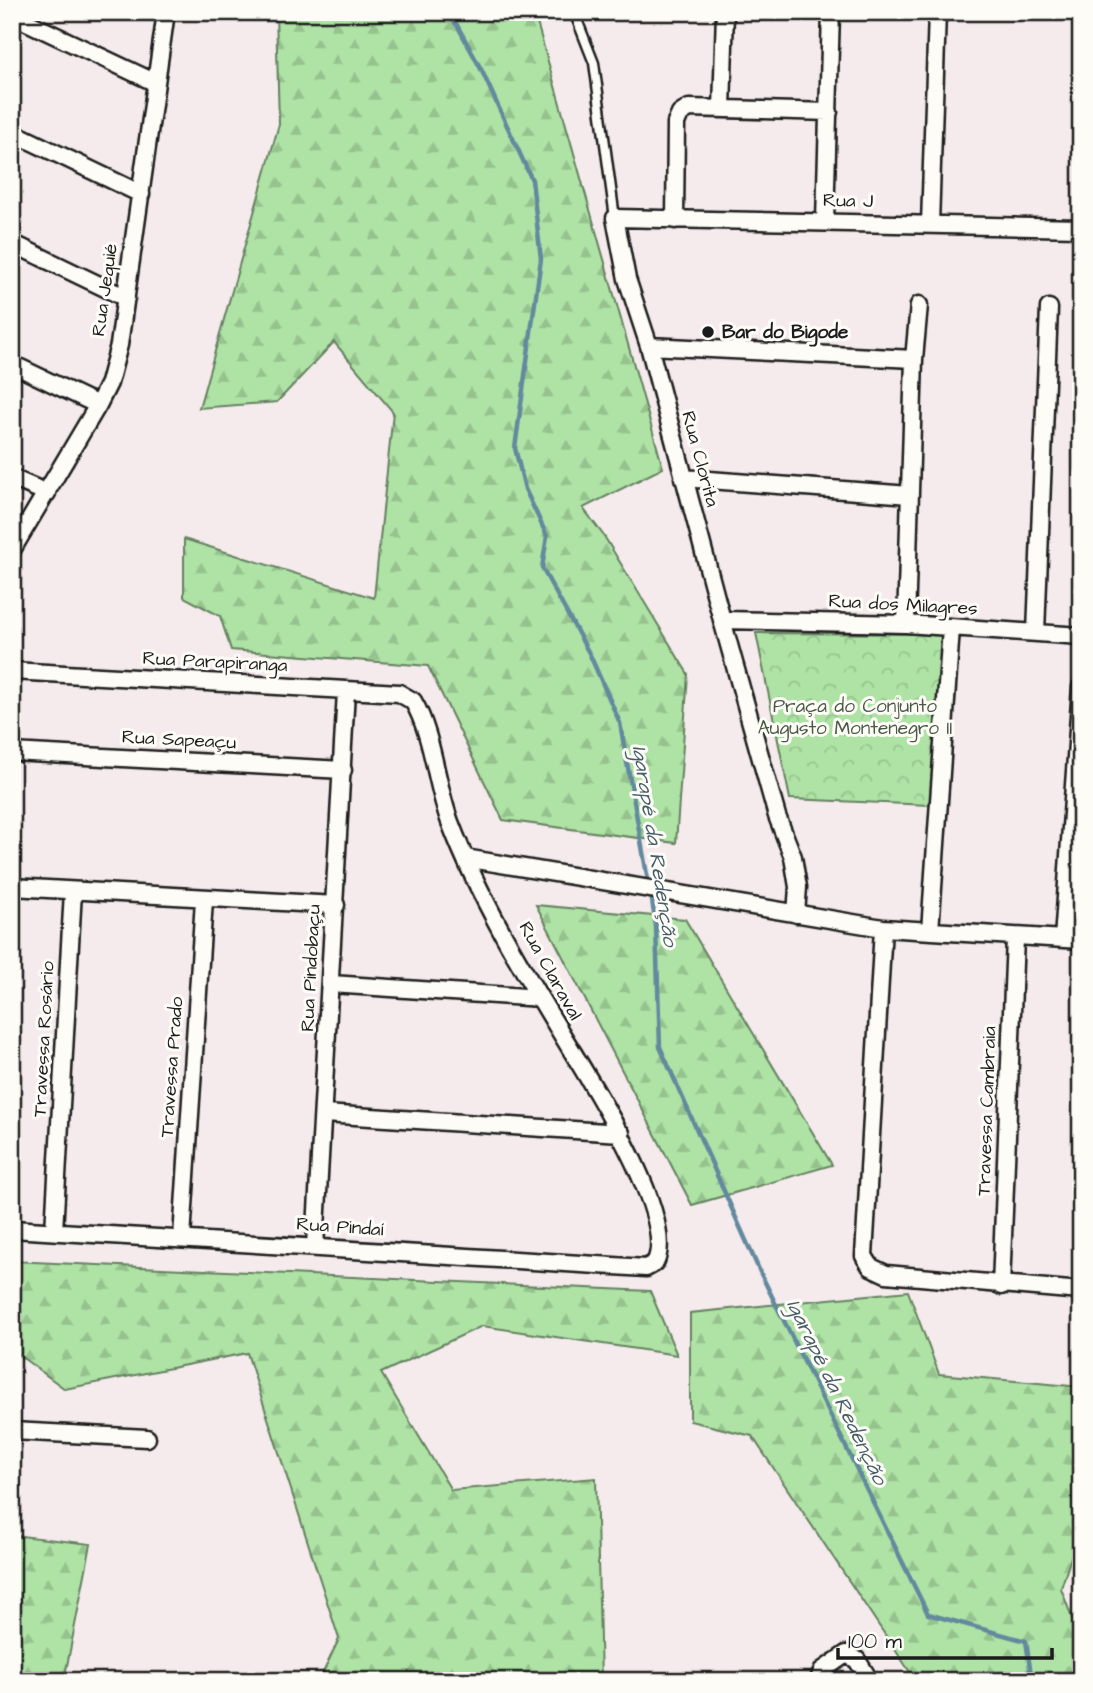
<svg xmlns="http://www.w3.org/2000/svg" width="1093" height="1693" viewBox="0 0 1093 1693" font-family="'Architects Daughter',sans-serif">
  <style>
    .forest { fill: url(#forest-firs); stroke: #658060; stroke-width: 2 }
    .park { fill: url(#park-crowns); stroke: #658060; stroke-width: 2 }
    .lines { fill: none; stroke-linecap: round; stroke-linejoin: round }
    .stream { stroke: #63899e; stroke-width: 4.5 }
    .lane-casing { stroke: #1c1c1c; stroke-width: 13 }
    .street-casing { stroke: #1c1c1c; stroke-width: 21 }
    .lane { stroke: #fdfcf7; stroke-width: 8 }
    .street { stroke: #fdfcf7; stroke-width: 16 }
    .poi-dot { fill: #1c1c1c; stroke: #fdfcf7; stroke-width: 2.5 }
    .labels { text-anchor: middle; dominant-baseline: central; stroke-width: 6; stroke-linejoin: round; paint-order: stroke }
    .street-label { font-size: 19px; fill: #1c1c1c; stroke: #fdfcf7 }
    .poi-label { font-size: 19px; font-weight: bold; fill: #1c1c1c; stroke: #fdfcf7; text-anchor: start }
    .park-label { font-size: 19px; fill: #485845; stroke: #fdfcf7 }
    .water-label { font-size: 21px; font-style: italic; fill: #465c68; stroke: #fdfcf7 }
  </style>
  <defs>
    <pattern id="forest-firs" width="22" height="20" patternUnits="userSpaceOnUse" patternTransform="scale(1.75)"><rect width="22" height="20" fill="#aee3a5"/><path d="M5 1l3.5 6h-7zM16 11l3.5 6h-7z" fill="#95c28d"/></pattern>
    <pattern id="park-crowns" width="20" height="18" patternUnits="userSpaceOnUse" patternTransform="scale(1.75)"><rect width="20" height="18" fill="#aee3a5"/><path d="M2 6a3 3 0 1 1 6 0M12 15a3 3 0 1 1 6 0" fill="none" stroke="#95c28d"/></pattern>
  </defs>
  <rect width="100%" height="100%" fill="#f5ebed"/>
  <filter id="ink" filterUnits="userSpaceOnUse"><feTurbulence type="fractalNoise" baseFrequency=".0143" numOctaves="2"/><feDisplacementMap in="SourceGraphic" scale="14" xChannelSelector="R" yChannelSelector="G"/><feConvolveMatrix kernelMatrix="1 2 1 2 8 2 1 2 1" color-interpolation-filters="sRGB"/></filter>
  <g filter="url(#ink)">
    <path class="forest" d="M 276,12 L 534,12 L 663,468 L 583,508 L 604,536 L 688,674 L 676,843 L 503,820 L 428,666 L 231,650 L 220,616 L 184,597 L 184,539 L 374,598 L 393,412 L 334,342 L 277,402 L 199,408 L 279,124 Z
      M 536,905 L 685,919 L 832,1165 L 692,1205 Z
      M 12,1261 L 650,1291 L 677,1355 L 482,1326 L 381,1373 L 451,1490 L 596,1478 L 601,1681 L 319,1681 L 339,1639 L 247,1353 L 65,1389 L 12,1350 Z
      M 908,1291 L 939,1374 L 1081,1387 L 1081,1527 L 1061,1588 L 1081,1643 L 1081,1681 L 912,1675 L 752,1436 L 690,1421 L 690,1313 Z
      M 12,1535 L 91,1544 L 64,1681 L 12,1681 Z"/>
    <path class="park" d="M 756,633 L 942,634 L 930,805 L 790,799 Z"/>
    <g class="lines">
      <path class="stream" d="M 446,12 L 457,25 L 481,69 L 532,180 L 541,259 L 515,448 L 525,489 L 547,536 L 542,568 L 590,655 L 620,723 L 649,886
        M 651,894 L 656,927 L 660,1047 L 760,1272 L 928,1614 L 1026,1641 L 1032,1681"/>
      <defs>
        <path id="lane" d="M 574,12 L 594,63 L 615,218"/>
        <path id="street" d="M 12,15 L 156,83
          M 722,109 L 725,12
          M 12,132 L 141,194
          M 675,220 L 676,123 L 680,114 L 689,108 L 829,112
          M 825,221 L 831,12
          M 930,224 L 937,12
          M 12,243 L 126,298
          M 649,346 L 914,359
          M 12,364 L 98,405
          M 12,478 L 47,493
          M 683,478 L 910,495
          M 12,550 L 98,405 L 109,383 L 119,345 L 166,12
          M 722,620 L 906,624 L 1081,636
          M 906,624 L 914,359 L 919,305
          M 1036,632 L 1049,308
          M 12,671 L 399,693 L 413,701 C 433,734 436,785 450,822 C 482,906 532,985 578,1061 C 601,1099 677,1222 655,1263 L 646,1268 L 12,1229
          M 12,752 L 343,770
          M 465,858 L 883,928 L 1081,940
          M 12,887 L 336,905
          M 796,914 L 798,887 L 793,857 L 777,816 L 722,620 L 649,346 L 627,279 L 615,218 L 1081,228
          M 883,928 L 864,1256 L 871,1267 L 886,1274 L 1081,1291
          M 930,931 L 951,628
          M 1063,939 L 1081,687
          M 331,984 L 540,998
          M 324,1114 L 621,1133
          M 54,1231 L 73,891
          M 182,1238 L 204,900
          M 315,1247 L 346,691
          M 1001,1286 L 1015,938
          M 12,1431 L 147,1438
          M 818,1681 L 823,1670 L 846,1654 L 857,1660 L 870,1681"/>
      </defs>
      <use href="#lane" class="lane-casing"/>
      <use href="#street" class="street-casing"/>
      <use href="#lane" class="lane"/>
      <use href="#street" class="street"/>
    </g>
  </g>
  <circle class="poi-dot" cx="708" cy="332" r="7"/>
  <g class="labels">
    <g class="street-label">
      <text transform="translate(848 201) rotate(1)">Rua J</text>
      <text transform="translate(105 290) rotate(-82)">Rua Jequié</text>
      <text transform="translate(700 459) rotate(75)">Rua Clorita</text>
      <text transform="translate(903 605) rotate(3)">Rua dos Milagres</text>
      <text transform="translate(215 662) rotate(3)">Rua Parapiranga</text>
      <text transform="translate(179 740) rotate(3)">Rua Sapeaçu</text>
      <text transform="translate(311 968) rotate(-87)">Rua Pindobaçu</text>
      <text transform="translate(550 971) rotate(61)">Rua Claraval</text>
      <text transform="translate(44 1039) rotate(-87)">Travessa Rosário</text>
      <text transform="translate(172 1067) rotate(-86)">Travessa Prado</text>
      <text transform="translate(987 1111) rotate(-88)">Travessa Cambraia</text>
      <text transform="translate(340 1227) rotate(4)">Rua Pindaí</text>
    </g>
    <g class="poi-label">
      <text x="722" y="332">Bar do Bigode</text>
    </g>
    <g class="park-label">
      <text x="855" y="706">Praça do Conjunto<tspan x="855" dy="22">Augusto Montenegro II</tspan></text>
    </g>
    <g class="water-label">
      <text transform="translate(655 846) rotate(81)">Igarapé da Redenção</text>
      <text transform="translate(837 1392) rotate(64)">Igarapé da Redenção</text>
    </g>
  </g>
  <rect width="1093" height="1693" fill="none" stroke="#fdfcf7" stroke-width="42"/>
  <rect x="21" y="21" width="1051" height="1651" fill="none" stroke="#1c1c1c" stroke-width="2.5" filter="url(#ink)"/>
  <path d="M838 1648v10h214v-10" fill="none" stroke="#1c1c1c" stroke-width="3.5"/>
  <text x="848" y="1648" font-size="21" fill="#1c1c1c" stroke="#fdfcf7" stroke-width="5" paint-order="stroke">100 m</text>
</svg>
